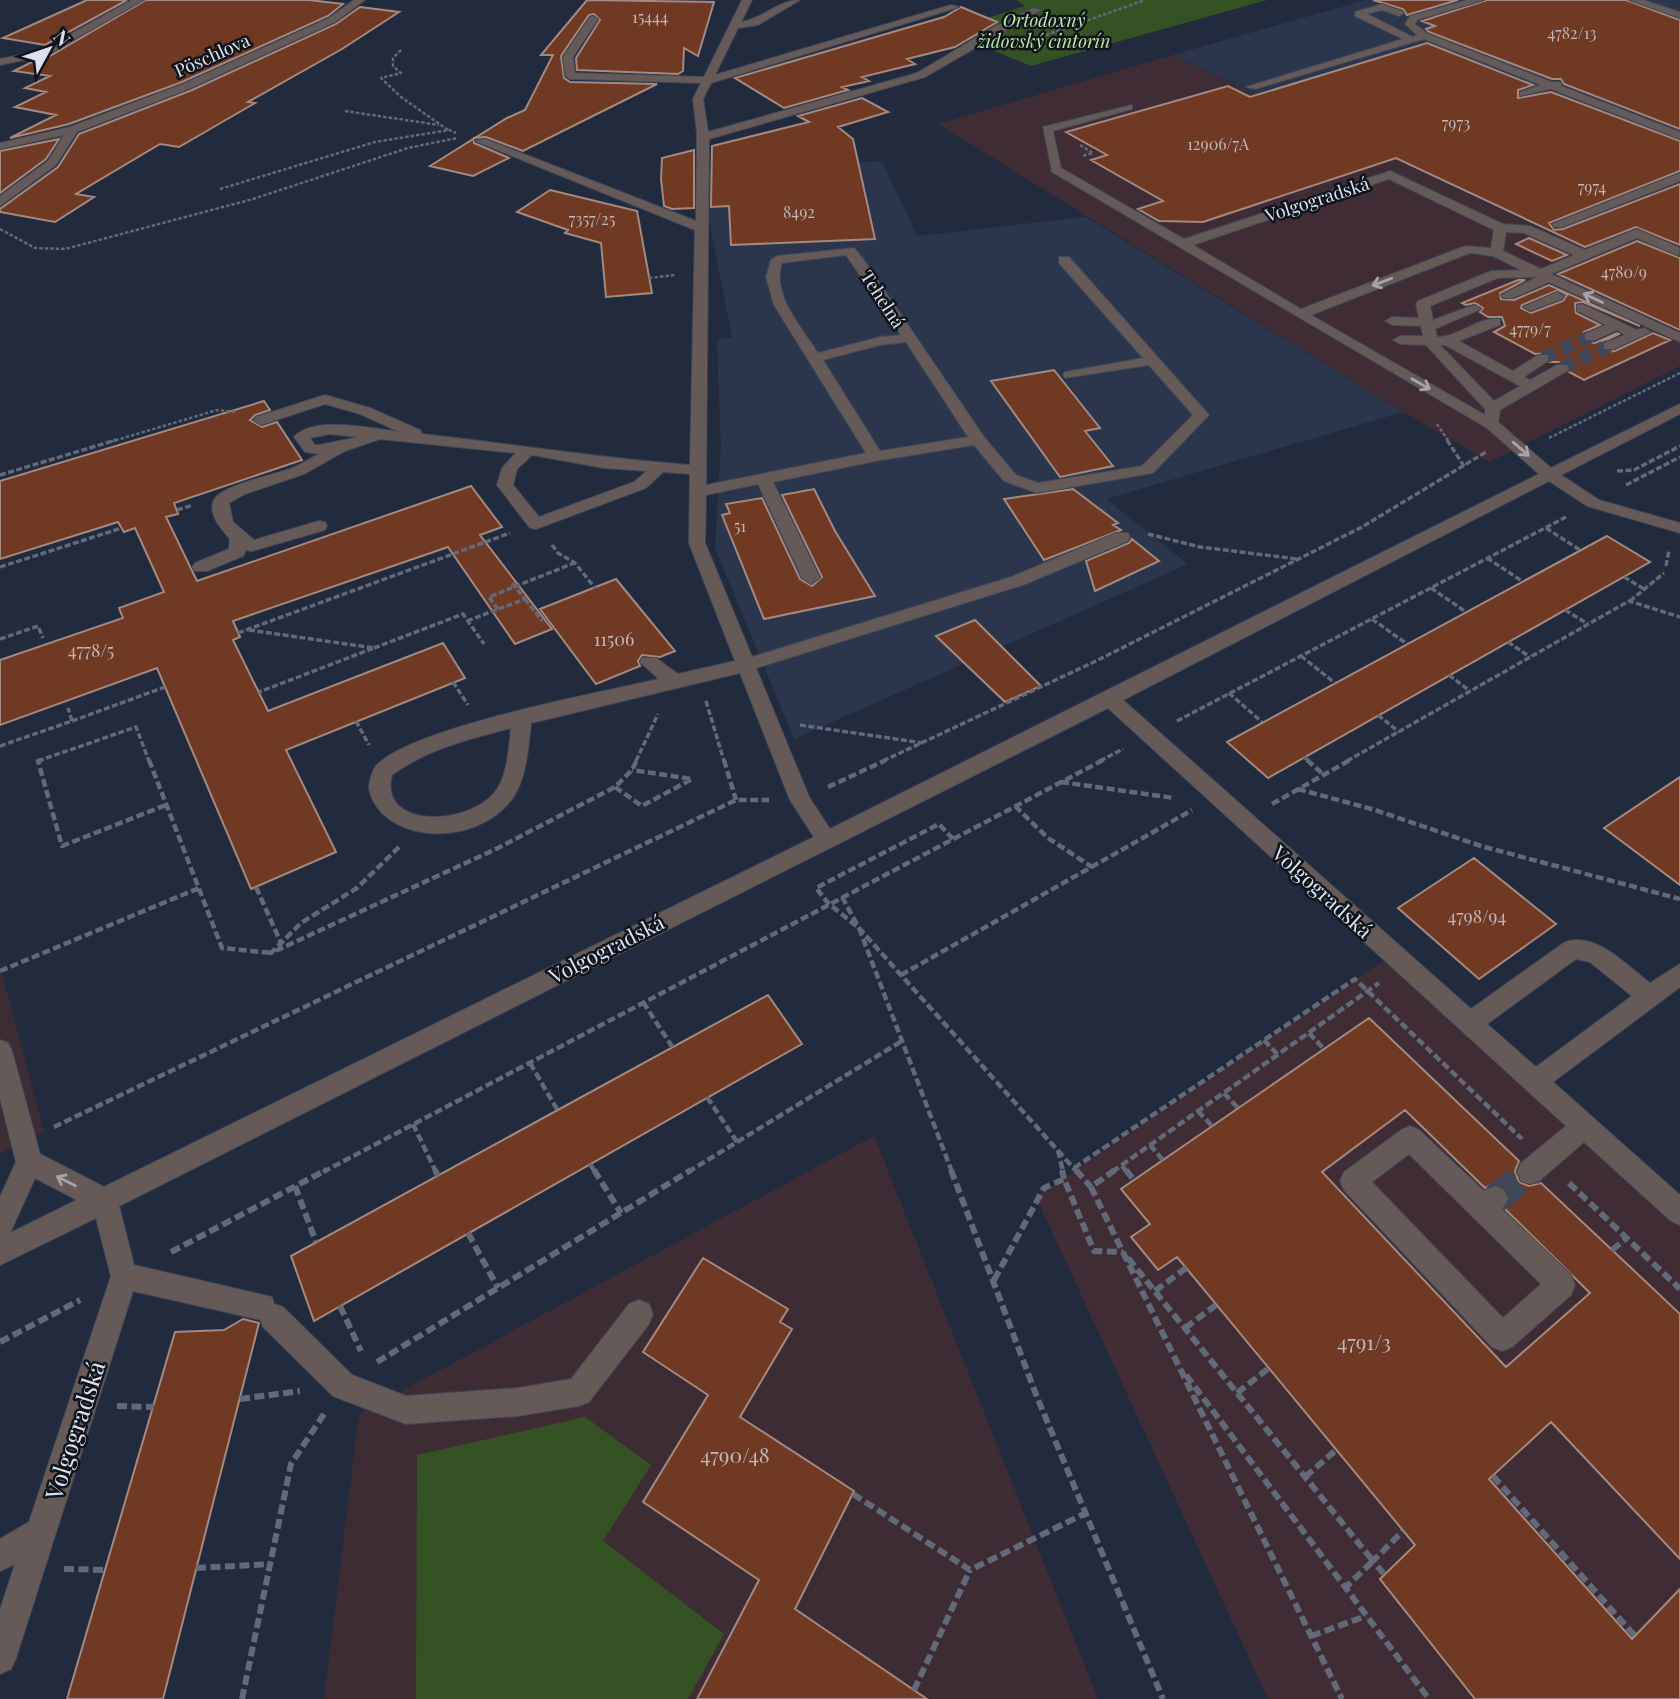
<svg xmlns="http://www.w3.org/2000/svg" width="1680" height="1699" viewBox="0 0 1680 1699" font-family="'Playfair Display',serif">
  <style>
    .commercial { fill: #3f2c34 }
    .built { fill: #2b364d }
    .education { fill: #3e2c35 }
    .green { fill: #355225 }
    .building { fill: #703924; stroke: #a3897f; stroke-width: 2; fill-rule: evenodd }
    .lines { fill: none; stroke-linecap: round; stroke-linejoin: round }
    .minor-tunnel-far1 { stroke: #3e4657; stroke-width: 13; stroke-dasharray: 13 7; stroke-linecap: butt }
    .minor-tunnel { stroke: #3e4657; stroke-width: 29; stroke-dasharray: 29 14; stroke-linecap: butt }
    .minor-casing { stroke: #404859; stroke-width: 2 }
    .path-far3 { stroke: #626a7a; stroke-width: 2.5; stroke-dasharray: 3.5 2; stroke-linecap: butt }
    .path-far2 { stroke: #626a7a; stroke-width: 3.5; stroke-dasharray: 6 2.5; stroke-linecap: butt }
    .path-far1 { stroke: #626a7a; stroke-width: 4.5; stroke-dasharray: 8 3.5; stroke-linecap: butt }
    .path { stroke: #626a7a; stroke-width: 6; stroke-dasharray: 10 4.5; stroke-linecap: butt }
    .minor { fill: #665a58; fill-rule: evenodd }
    .oneway { stroke: #a6a4aa }
    .labels { text-anchor: middle; dominant-baseline: central; stroke-width: 5; stroke-linejoin: round; paint-order: stroke }
    .far-number-label { font-size: 16px; fill: #c0b7bb }
    .far-park-label { font-size: 18px; font-style: italic; fill: #b8eb9f; stroke: #0f131b }
    .far-street-label { font-size: 18px; fill: #dbe1ed; stroke: #0f131b }
    .number-label { font-size: 18px; fill: #c0b7bb }
    .street-label { font-size: 21px; fill: #dbe1ed; stroke: #0f131b }
    .near-number-label { font-size: 21px; fill: #c0b7bb }
    .near-street-label { font-size: 24px; fill: #dbe1ed; stroke: #0f131b }
  </style>
  <rect width="100%" height="100%" fill="#222b3d"/>
  <path class="commercial" d="M 1173,55 L 1555,235 L 1644,201 L 1680,222 L 1680,366 L 1489,462 L 1403,412 L 938,124 Z
    M 1385,960 L 1680,1226 L 1680,1699 L 1268,1699 L 1036,1197 Z"/>
  <path class="built" d="M 1366,0 L 1680,0 L 1680,202 L 1644,201 L 1556,235 L 1173,55 Z
    M 882,161 L 917,236 L 1086,217 L 1403,412 L 1106,499 L 1188,564 L 794,739 L 715,548 L 721,445 L 717,340 L 732,337 L 700,174 Z"/>
  <path class="education" d="M 0,966 L 44,1132 L 0,1153 Z
    M 874,1136 L 1098,1699 L 324,1699 L 359,1414 Z"/>
  <path class="green" d="M 1017,0 L 1267,0 L 1031,66 L 946,31 L 1025,6 Z
    M 585,1417 L 651,1465 L 603,1541 L 724,1634 L 688,1699 L 416,1699 L 417,1455 Z"/>
  <path class="building" d="M 87,0 L 127,0 L 45,45 L 3,38 Z
    M 146,0 L 309,0 L 343,4 L 328,16 L 182,82 L 69,124 L 10,138 L 56,115 L 15,107 L 46,92 L 25,88 L 50,76 L 14,71 L 34,61 L 48,57 Z
    M 587,0 L 714,2 L 698,56 L 684,48 L 683,71 L 678,74 L 577,70 L 576,58 L 600,20 L 594,14 L 589,15 L 561,56 L 564,78 L 570,82 L 657,84 L 523,151 L 486,137 L 474,138 L 474,143 L 509,158 L 473,176 L 430,166 L 507,118 L 525,110 L 553,55 L 541,55 Z
    M 1373,0 L 1458,0 L 1407,15 L 1403,9 Z
    M 1487,0 L 1626,0 L 1680,20 L 1680,129 L 1564,84 L 1561,79 L 1552,79 L 1429,32 L 1426,29 L 1435,26 L 1422,21 Z
    M 360,7 L 399,12 L 342,49 L 248,102 L 255,103 L 179,147 L 160,144 L 76,194 L 94,197 L 55,222 L 0,212 L 0,209 L 58,167 L 79,134 L 192,90 L 336,24 Z
    M 961,7 L 997,22 L 955,47 L 907,59 L 915,64 L 862,77 L 869,81 L 842,87 L 848,90 L 784,108 L 735,78 L 944,17 Z
    M 1427,43 L 1533,85 L 1518,90 L 1518,98 L 1551,92 L 1680,141 L 1680,171 L 1549,223 L 1554,230 L 1563,229 L 1680,184 L 1680,245 L 1636,227 L 1585,247 L 1396,158 L 1203,222 L 1159,221 L 1138,209 L 1163,201 L 1091,160 L 1107,155 L 1066,132 L 1228,86 L 1250,97 Z
    M 862,98 L 888,112 L 838,127 L 853,139 L 875,239 L 731,245 L 729,206 L 711,207 L 712,146 L 809,122 L 798,116 Z
    M 59,139 L 46,159 L 0,193 L 0,151 Z
    M 694,150 L 694,208 L 672,209 L 664,206 L 661,179 L 662,158 Z
    M 550,190 L 637,211 L 652,293 L 606,297 L 601,243 L 565,233 L 568,230 L 517,212 Z
    M 1529,238 L 1567,255 L 1552,261 L 1516,244 Z
    M 1637,241 L 1680,258 L 1680,330 L 1558,274 Z
    M 1518,280 L 1525,280 L 1500,293 L 1501,299 L 1514,300 L 1549,285 L 1640,326 L 1583,302 L 1575,303 L 1576,313 L 1600,325 L 1584,332 L 1583,342 L 1595,343 L 1617,333 L 1619,334 L 1602,342 L 1604,352 L 1615,351 L 1653,333 L 1670,340 L 1584,380 L 1569,372 L 1571,367 L 1567,362 L 1550,362 L 1550,353 L 1535,354 L 1494,332 L 1505,326 L 1502,317 L 1488,317 L 1480,312 L 1483,308 L 1475,303 L 1466,305 L 1462,303 ZM 1558,290 L 1567,295 L 1563,301 L 1531,313 L 1521,308 L 1522,305 Z
    M 1054,370 L 1100,428 L 1085,431 L 1113,466 L 1060,477 L 991,381 Z
    M 264,401 L 270,410 L 255,415 L 250,420 L 262,427 L 277,422 L 302,460 L 174,503 L 178,514 L 166,517 L 197,581 L 471,486 L 502,527 L 480,535 L 552,629 L 515,644 L 448,547 L 233,621 L 240,637 L 233,640 L 268,711 L 443,643 L 465,678 L 286,750 L 336,852 L 251,889 L 157,668 L 0,725 L 0,660 L 123,618 L 119,608 L 164,592 L 135,528 L 124,532 L 118,522 L 0,559 L 0,481 Z
    M 814,489 L 835,531 L 875,596 L 764,619 L 722,515 L 730,513 L 726,504 L 762,498 L 800,579 L 812,586 L 822,577 L 782,495 Z
    M 1073,489 L 1118,523 L 1113,525 L 1121,530 L 1044,560 L 1004,499 Z
    M 1607,536 L 1650,562 L 1268,778 L 1227,742 Z
    M 1132,539 L 1159,561 L 1095,591 L 1086,561 L 1129,543 Z
    M 616,579 L 675,651 L 660,657 L 642,655 L 638,661 L 640,666 L 596,684 L 540,609 Z
    M 975,620 L 1041,686 L 1005,702 L 936,636 Z
    M 1680,777 L 1680,885 L 1604,828 Z
    M 1474,858 L 1556,924 L 1479,979 L 1398,908 Z
    M 768,995 L 802,1044 L 314,1321 L 291,1256 Z
    M 1369,1018 L 1519,1161 L 1515,1171 L 1519,1182 L 1529,1186 L 1541,1183 L 1680,1314 L 1680,1559 L 1551,1422 L 1489,1479 L 1632,1639 L 1680,1589 L 1680,1699 L 1475,1699 L 1380,1579 L 1415,1545 L 1177,1257 L 1158,1270 L 1131,1237 L 1150,1224 L 1121,1189 ZM 1405,1110 L 1485,1188 L 1494,1184 L 1505,1188 L 1510,1198 L 1505,1209 L 1590,1293 L 1506,1367 L 1322,1172 Z
    M 703,1258 L 788,1309 L 780,1322 L 792,1329 L 740,1417 L 854,1491 L 795,1609 L 927,1699 L 697,1699 L 759,1580 L 643,1502 L 708,1395 L 643,1352 Z
    M 243,1319 L 259,1323 L 163,1699 L 67,1699 L 175,1332 L 224,1330 Z"/>
  <g class="lines">
    <path class="minor-tunnel-far1" d="M 1543,358 L 1590,337
      M 1562,368 L 1609,346"/>
    <path class="minor-tunnel" d="M 1495,1199 L 1530,1172"/>
    <defs>
      <path id="minor" d="M 132,0 L 144,0 L 47,55 L 0,65 L 0,59 L 40,51 Z
        M 354,0 L 365,0 L 335,22 L 191,88 L 77,132 L 56,165 L 0,206 L 0,196 L 48,161 L 64,135 L 0,149 L 0,143 L 70,127 L 183,84 L 329,18 Z
        M 742,0 L 752,0 L 741,22 C 763,19 778,0 800,0 L 758,25 L 738,28 L 715,75 L 951,5 L 959,7 L 711,83 L 703,99 L 708,132 L 917,73 L 994,27 L 1033,8 L 1041,10 L 925,77 L 709,139 L 706,485 L 866,453 L 774,305 L 766,277 L 771,260 L 777,256 L 854,248 L 864,260 L 984,437 L 1016,475 L 1038,483 L 1142,466 L 1193,415 L 1149,365 L 1065,378 L 1063,375 L 1065,372 L 1143,358 L 1059,263 L 1059,257 L 1069,257 L 1209,415 L 1153,473 L 1037,493 L 1004,481 L 974,445 L 876,461 L 773,482 L 820,578 L 811,584 L 802,578 L 758,484 L 706,495 L 705,543 L 752,657 L 1011,577 L 1116,533 L 1128,533 L 1130,537 L 1128,541 L 1023,585 L 756,668 L 809,797 L 830,829 L 1539,474 L 1487,428 L 1052,172 L 1043,127 L 1132,105 L 1132,109 L 1053,131 L 1061,168 L 1184,239 L 1390,171 L 1503,224 L 1530,226 L 1585,250 L 1637,229 L 1680,248 L 1679,256 L 1637,238 L 1551,274 L 1680,333 L 1680,342 L 1549,282 L 1513,298 L 1503,298 L 1501,295 L 1537,277 L 1498,278 L 1430,306 L 1433,320 L 1474,305 L 1481,309 L 1435,329 L 1437,337 C 1459,337 1479,316 1500,319 L 1500,325 L 1459,341 L 1513,371 L 1538,355 L 1548,355 L 1548,361 L 1524,377 L 1530,380 L 1557,365 L 1567,365 L 1569,368 L 1567,371 L 1500,410 L 1498,422 L 1551,468 L 1680,404 L 1680,414 L 1561,475 L 1599,500 L 1680,523 L 1680,533 L 1587,506 L 1549,481 L 1123,700 L 1471,1009 L 1565,942 C 1596,931 1627,966 1650,983 L 1680,964 L 1680,987 L 1553,1082 L 1680,1195 L 1680,1225 L 1671,1221 L 1584,1142 L 1539,1181 L 1530,1184 L 1521,1181 L 1517,1172 L 1521,1163 L 1566,1126 L 1108,708 L 119,1206 L 134,1265 L 272,1297 L 274,1304 L 283,1307 L 352,1375 L 406,1396 L 518,1388 L 571,1379 L 629,1304 L 639,1300 L 649,1304 L 653,1314 L 649,1324 L 589,1402 L 579,1406 L 518,1416 L 406,1424 L 333,1396 L 263,1327 L 261,1320 L 133,1291 L 16,1658 L 11,1669 L 0,1674 L 0,1610 L 15,1564 L 0,1571 L 0,1539 L 29,1522 L 111,1276 L 96,1218 L 0,1265 L 0,1197 L 16,1162 L 0,1098 L 0,1040 L 8,1043 L 12,1051 L 40,1154 L 104,1187 L 814,837 L 790,800 L 740,673 L 531,723 C 528,748 527,778 512,799 C 484,837 418,846 383,814 C 376,807 369,796 369,786 C 370,780 372,771 376,766 C 409,728 602,692 659,679 L 640,662 L 642,658 L 656,658 L 678,674 L 735,661 L 689,543 L 690,474 L 663,472 L 646,488 L 536,529 L 530,528 L 497,485 L 502,468 L 516,453 L 380,439 L 345,451 L 304,474 L 245,494 L 229,503 L 233,522 L 254,540 L 319,521 L 325,522 L 327,526 L 325,530 L 252,551 L 246,550 L 243,556 L 207,571 L 195,571 L 192,567 L 195,563 L 229,549 L 230,539 C 222,530 207,513 214,500 C 221,486 274,474 290,469 C 300,465 309,459 319,454 L 305,452 L 294,437 C 314,415 373,429 400,432 L 360,414 L 325,404 L 261,425 L 253,420 L 256,417 L 325,395 L 370,408 L 420,430 L 422,434 C 512,444 600,458 690,465 L 695,230 L 475,141 L 485,139 L 696,221 L 697,133 L 693,99 L 701,83 L 570,79 L 565,76 L 563,57 L 590,17 L 593,16 L 598,19 L 573,57 L 575,73 L 704,77 ZM 1389,179 L 1494,230 L 1491,248 L 1465,246 L 1301,309 L 1193,245 ZM 1506,232 L 1524,233 L 1574,255 L 1541,269 L 1503,251 ZM 1470,253 L 1493,256 L 1521,270 L 1491,271 L 1418,301 L 1416,304 L 1419,318 L 1392,317 L 1385,321 L 1392,325 L 1421,326 L 1423,336 L 1400,336 L 1393,340 L 1400,344 L 1426,345 L 1485,409 L 1485,415 L 1311,315 ZM 846,255 L 901,335 L 880,337 L 818,353 C 802,328 771,294 782,263 ZM 906,342 L 968,437 L 880,451 L 823,360 L 880,345 ZM 1440,345 L 1445,345 L 1520,386 L 1494,401 ZM 329,434 L 359,437 L 319,445 L 315,445 L 310,438 ZM 532,455 L 604,468 L 647,471 L 634,482 L 539,517 L 513,485 L 517,469 ZM 511,728 C 509,746 508,769 499,786 C 478,826 377,832 392,775 C 427,749 469,739 511,728 ZM 1576,959 L 1590,962 L 1632,996 L 1536,1067 L 1487,1024 ZM 35,1178 L 77,1200 L 10,1233 Z
        M 1468,0 L 1484,0 L 1417,20 L 1415,24 L 1428,34 L 1552,82 L 1561,82 L 1561,86 L 1680,132 L 1680,139 L 1551,89 L 1520,96 L 1520,92 L 1541,85 L 1424,39 L 1255,89 L 1246,87 L 1403,39 L 1355,16 L 1355,12 L 1382,4 L 1402,11 L 1404,13 L 1399,16 L 1382,10 L 1367,14 L 1413,37 L 1417,35 L 1405,24 L 1410,16 Z
        M 1629,0 L 1643,0 L 1680,12 L 1680,18 Z
        M 1680,173 L 1680,181 L 1562,227 L 1554,227 L 1552,224 Z
        M 1557,292 L 1564,296 L 1562,299 L 1530,311 L 1523,307 Z
        M 1582,304 L 1637,330 L 1644,328 L 1651,332 L 1614,349 L 1604,349 L 1604,343 L 1625,335 L 1617,330 L 1595,340 L 1585,340 L 1585,334 L 1606,325 L 1577,311 L 1577,305 Z
        M 1410,1126 L 1419,1130 L 1484,1191 L 1495,1186 L 1504,1190 L 1508,1199 L 1502,1209 L 1571,1275 L 1575,1285 L 1571,1295 L 1512,1347 L 1502,1351 L 1492,1347 L 1344,1190 L 1340,1181 L 1344,1172 L 1401,1130 ZM 1409,1154 L 1541,1284 L 1503,1318 L 1372,1182 Z"/>
    </defs>
    <use href="#minor" class="minor-casing"/>
    <path class="path-far3" d="M 1046,35 L 1145,0
      M 401,50 L 393,58 L 393,66 L 401,73 L 381,78 L 401,97 L 448,130
      M 345,111 L 439,125
      M 1080,145 L 1093,153 L 1082,156
      M 220,189 L 375,142 L 449,130 L 456,133
      M 0,229 L 35,248 L 65,249 L 253,199 L 408,148 L 457,138
      M 649,278 L 675,275
      M 1437,424 L 1449,442
      M 1549,438 L 1680,373
      M 110,442 L 217,410 L 237,412"/>
    <path class="path-far2" d="M 1447,440 L 1464,466
      M 1617,471 L 1634,470 L 1680,446
      M 0,475 L 116,440
      M 1626,485 L 1680,457
      M 177,510 L 193,505
      M 1546,528 L 1580,550
      M 1148,534 L 1200,547 L 1297,559
      M 552,545 L 558,553 L 575,563 L 595,588
      M 1487,558 L 1522,581
      M 1666,566 L 1669,550
      M 0,567 L 122,528
      M 1624,577 L 1644,589
      M 1431,588 L 1466,612
      M 525,599 L 542,621
      M 1630,601 L 1664,573
      M 498,609 L 489,597 L 574,563
      M 1565,610 L 1588,624
      M 1372,619 L 1407,644
      M 467,621 L 525,599 L 512,583
      M 249,630 L 374,648 L 259,692
      M 238,633 L 510,533
      M 0,639 L 38,626 L 43,638
      M 1508,642 L 1530,657
      M 374,648 L 463,614 L 484,644
      M 1301,656 L 1335,683
      M 1449,675 L 1470,691
      M 453,682 L 468,705
      M 1229,693 L 1262,722
      M 706,701 L 724,761
      M 1378,715 L 1399,732
      M 72,721 L 165,687
      M 356,721 L 369,745
      M 1177,721 L 1566,517
      M 800,725 L 923,743
      M 0,746 L 72,721 L 68,708
      M 1304,757 L 1309,761
      M 38,761 L 136,727 L 149,761
      M 636,761 L 658,714
      M 883,761 L 1096,661 L 1362,527 L 1486,452
      M 1100,761 L 1123,749
      M 1347,761 L 1629,601 L 1680,617"/>
    <path class="path-far1" d="M 42,760 L 38,761 L 62,846 L 166,805
      M 149,760 L 222,948 L 271,953
      M 724,760 L 736,800
      M 1307,760 L 1324,775
      M 1061,782 L 1174,798
      M 615,787 L 642,806 L 692,779 L 632,770
      M 828,787 L 886,760
      M 1298,789 L 1375,810 L 1481,846 L 1680,899
      M 1272,804 L 1350,760
      M 1015,806 L 1048,838 L 1092,867
      M 399,847 L 357,888 L 301,923 L 271,953 L 498,848 L 615,787 L 632,770 L 637,760
      M 256,887 L 281,943
      M 842,897 L 859,928 L 1077,1172
      M 0,971 L 199,888
      M 901,975 L 1192,810
      M 643,1002 L 673,1048
      M 1309,1033 L 1324,1049
      M 1264,1040 L 1278,1055
      M 530,1063 L 558,1111
      M 1224,1093 L 1238,1108
      M 707,1097 L 737,1142
      M 1198,1111 L 1212,1126
      M 413,1124 L 436,1172
      M 54,1127 L 736,800 L 769,800
      M 1150,1145 L 1163,1160
      M 1058,1150 L 1063,1172
      M 590,1164 L 595,1172
      M 1122,1166 L 1127,1172
      M 1074,1168 L 1355,979 L 1522,1139
      M 323,1172 L 1103,760
      M 688,1172 L 902,1041
      M 952,1172 L 859,928 L 829,904 L 816,888 L 939,824 L 953,839
      M 1112,1172 L 1379,983"/>
    <path class="path" d="M 435,1170 L 438,1176
      M 594,1170 L 621,1213
      M 951,1170 L 1037,1397 L 1163,1699
      M 1062,1170 L 1064,1179
      M 1076,1170 L 1091,1187
      M 1115,1170 L 1091,1187 L 1342,1699
      M 1126,1170 L 1134,1180
      M 1569,1183 L 1680,1289
      M 295,1186 L 316,1242
      M 468,1233 L 498,1288
      M 1612,1250 L 1627,1238
      M 171,1252 L 326,1170
      M 1128,1258 L 1373,1561 L 1345,1588
      M 994,1280 L 1044,1188 L 1064,1179 L 1094,1251 L 1123,1252
      M 1155,1291 L 1186,1268
      M 340,1306 L 361,1351
      M 1185,1328 L 1216,1305
      M 0,1342 L 80,1300
      M 377,1362 L 691,1170
      M 1186,1375 L 1429,1699
      M 1237,1393 L 1269,1368
      M 240,1399 L 300,1391
      M 117,1406 L 154,1407
      M 1493,1476 L 1635,1636
      M 1305,1477 L 1336,1450
      M 853,1494 L 970,1570 L 1086,1513
      M 196,1568 L 271,1564
      M 64,1569 L 105,1570
      M 1384,1574 L 1373,1561 L 1403,1531
      M 1311,1636 L 1366,1616
      M 914,1690 L 970,1570
      M 242,1699 L 291,1464 L 324,1414"/>
    <use href="#minor" class="minor"/>
  </g>
  <defs><path id="oneway-shaft" d="M-6 0H5M1.5-3L5.5 0L1.5 3" fill="none" stroke-width="1.6" stroke-linecap="round" stroke-linejoin="round" transform="scale(1.75)"/></defs>
  <g class="oneway">
    <use href="#oneway-shaft" transform="translate(1382 282) rotate(159)"/>
    <use href="#oneway-shaft" transform="translate(1593 298) rotate(-155)"/>
    <use href="#oneway-shaft" transform="translate(1421 384) rotate(30)"/>
    <use href="#oneway-shaft" transform="translate(1521 449) rotate(41)"/>
    <use href="#oneway-shaft" transform="translate(66 1181) rotate(-153)"/>
  </g>
  <g class="labels">
    <g class="far-number-label">
      <text x="650" y="16">15444</text>
      <text x="1572" y="32">4782/13</text>
      <text x="1456" y="122">7973</text>
      <text x="1218" y="143">12906/7A</text>
      <text x="1592" y="186">7974</text>
      <text x="799" y="211">8492</text>
      <text x="592" y="218">7357/25</text>
      <text x="1624" y="271">4780/9</text>
      <text x="1530" y="328">4779/7</text>
      <text x="740" y="525">51</text>
    </g>
    <g class="far-park-label">
      <text x="1044" y="20">Ortodoxný<tspan x="1044" dy="21">židovský cintorín</tspan></text>
    </g>
    <g class="far-street-label">
      <text transform="translate(212 55) rotate(-24)">Pöschlova</text>
      <text transform="translate(1317 199) rotate(-18)">Volgogradská</text>
      <text transform="translate(883 299) rotate(57)">Tehelná</text>
    </g>
    <g class="number-label">
      <text x="614" y="639">11506</text>
      <text x="91" y="650">4778/5</text>
      <text x="1477" y="916">4798/94</text>
    </g>
    <g class="street-label">
      <text transform="translate(1323 891) rotate(42)">Volgogradská</text>
      <text transform="translate(606 948) rotate(-27)">Volgogradská</text>
    </g>
    <g class="near-number-label">
      <text x="1364" y="1341">4791/3</text>
      <text x="735" y="1454">4790/48</text>
    </g>
    <g class="near-street-label">
      <text transform="translate(74 1430) rotate(-72)">Volgogradská</text>
    </g>
  </g>
  <g transform="translate(49 49) rotate(50)" stroke="#0f131b" stroke-width="5" paint-order="stroke">
  <path d="M0-5L12 26L0 18L-12 26Z" fill="#dbe1ed"/>
  <text y="-10" font-size="19" font-weight="bold" text-anchor="middle" fill="#dbe1ed">N</text>
  </g>
</svg>
